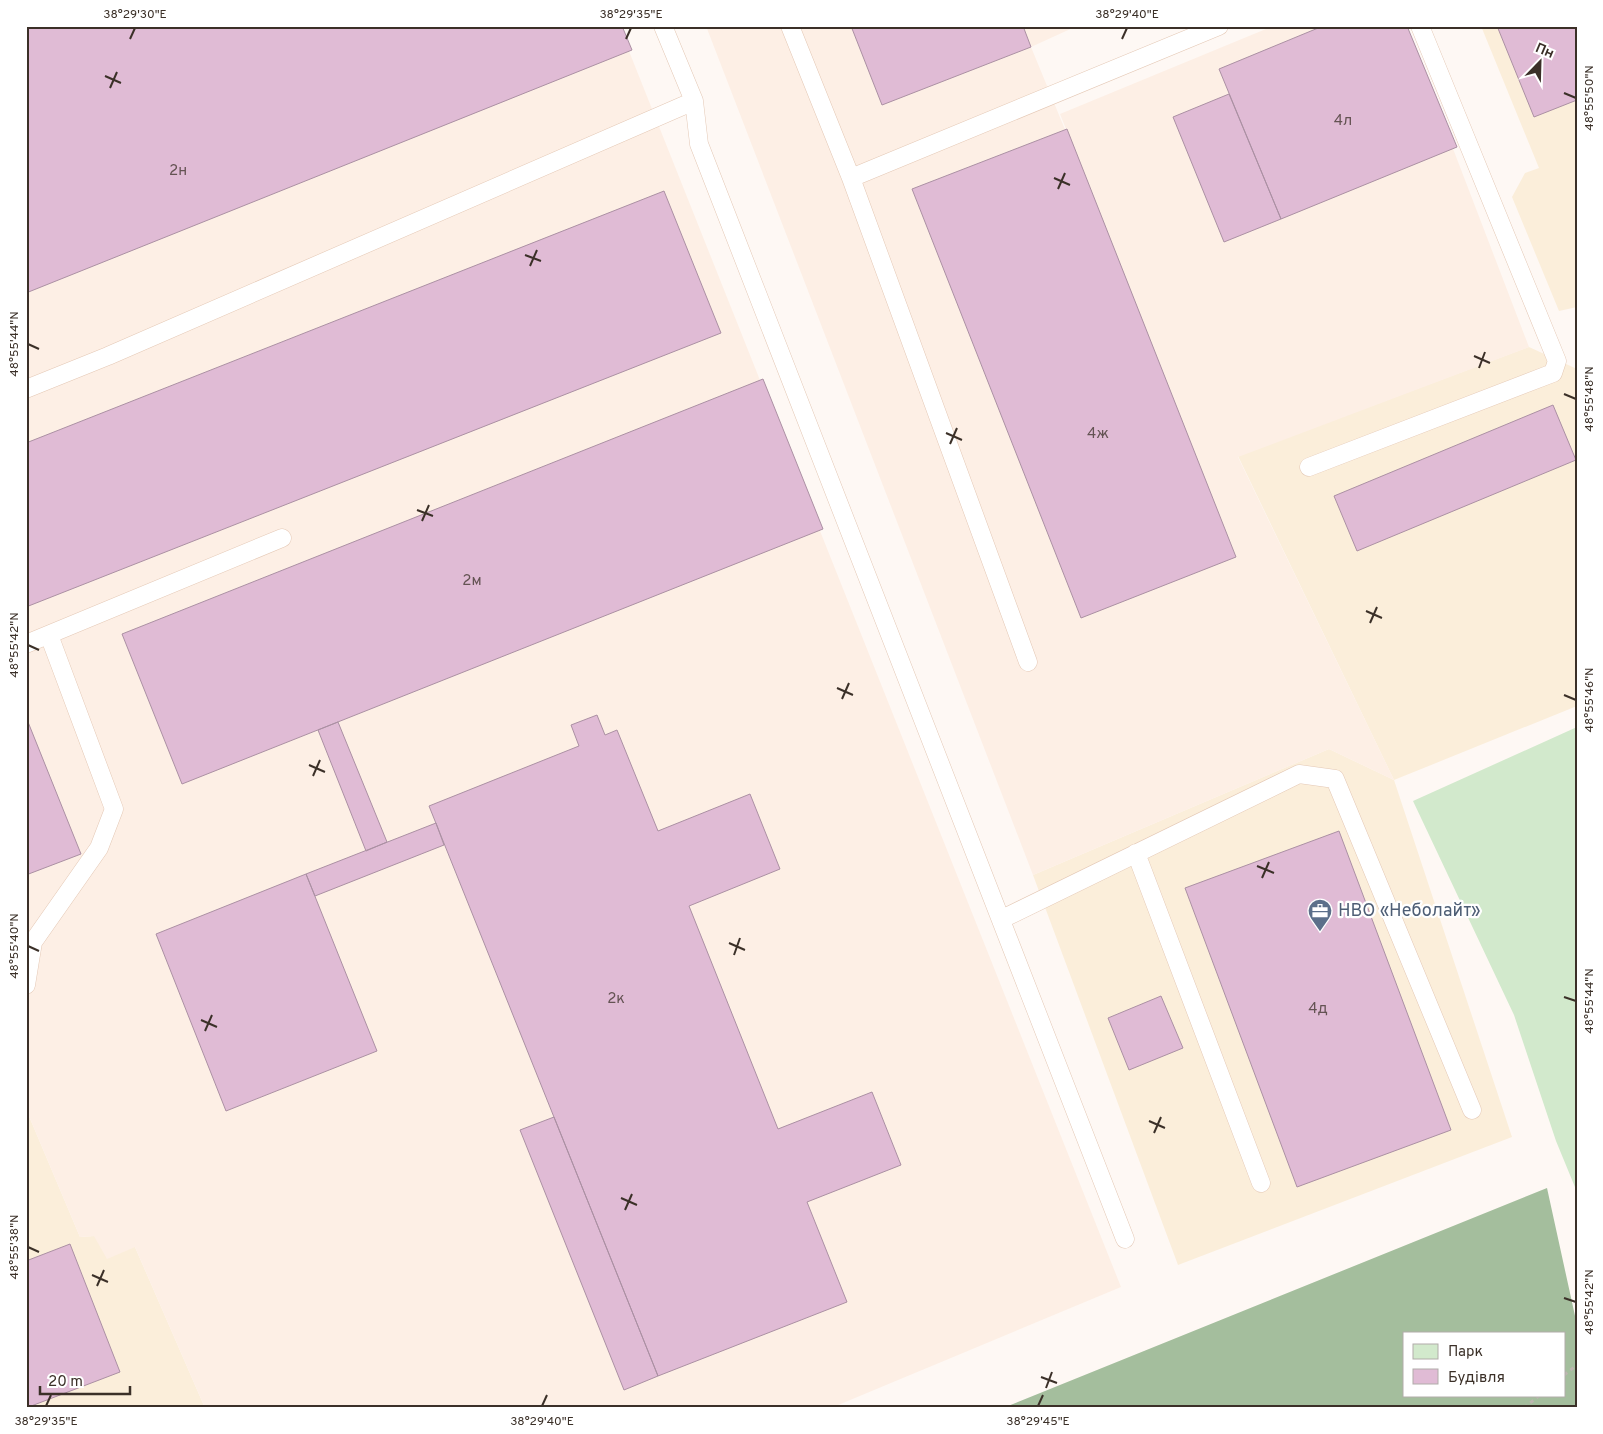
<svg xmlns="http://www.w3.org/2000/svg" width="1603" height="1434" viewBox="0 0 1603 1434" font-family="Overpass,sans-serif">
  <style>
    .commercial { fill: #fbeeda }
    .built { fill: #fdefe5 }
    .green { fill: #d2e9cc }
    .forest { fill: #a4be9d; fill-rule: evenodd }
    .building { fill: #e0bbd5; stroke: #ab90a3 }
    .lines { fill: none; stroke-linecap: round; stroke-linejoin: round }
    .lane-casing { stroke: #e4c8b5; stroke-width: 19 }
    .path { stroke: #bdb6b0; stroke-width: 3; stroke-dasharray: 4 4; stroke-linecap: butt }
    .lane { stroke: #fff; stroke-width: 18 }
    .ticks { fill: none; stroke: #3b3028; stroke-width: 2 }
    .labels { text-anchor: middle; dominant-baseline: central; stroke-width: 4.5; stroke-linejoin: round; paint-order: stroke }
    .number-label { font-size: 15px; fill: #645353 }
    .service-label { font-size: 18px; fill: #4e5e75; stroke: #fff; text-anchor: start }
    .neatline { fill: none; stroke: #3b3028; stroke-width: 2 }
    .ticks-label { font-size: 12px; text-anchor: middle; fill: #3b3028 }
  </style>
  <rect width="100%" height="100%" fill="#fef8f4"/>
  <path class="commercial" d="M 1481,26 L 1577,26 L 1577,307 L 1559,311 L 1512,197 L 1525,173 L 1539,168 Z
    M 1529,347 L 1577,369 L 1577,706 L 1394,780 L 1512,1137 L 1178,1265 L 1033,875 L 1329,749 L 1394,780 L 1238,456 Z
    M 26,1109 L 80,1237 L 94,1236 L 135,1247 L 205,1408 L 26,1408 Z"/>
  <path class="built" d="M 26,26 L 619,26 L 1121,1287 L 831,1408 L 205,1408 L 135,1247 L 107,1259 L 94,1236 L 80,1237 L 26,1109 Z
    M 706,26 L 1077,26 L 1031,47 L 1108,234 L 1060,114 L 1273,26 L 1406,26 L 1529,347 L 1238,457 L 1394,780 L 1329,749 L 1033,875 Z"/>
  <path class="green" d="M 1577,727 L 1577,1192 L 1556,1141 L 1514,1015 L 1413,801 Z"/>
  <path class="forest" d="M 1547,1188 L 1577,1325 L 1577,1408 L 1003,1408 ZM 1404,1333 L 1564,1333 L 1564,1395 L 1404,1395 Z"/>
  <path class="building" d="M 26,26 L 622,26 L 632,50 L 26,293 Z
    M 851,26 L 1023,26 L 1031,47 L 882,105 Z
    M 1323,26 L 1407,26 L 1457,147 L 1281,219 L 1219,69 Z
    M 1497,26 L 1577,26 L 1577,100 L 1534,117 Z
    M 1229,94 L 1281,219 L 1224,242 L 1173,117 Z
    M 1067,129 L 1236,557 L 1081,618 L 912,189 Z
    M 664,191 L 721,333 L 26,607 L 26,443 Z
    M 763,379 L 823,529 L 182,784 L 122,634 Z
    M 1553,405 L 1576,460 L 1357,551 L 1334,496 Z
    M 597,715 L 605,735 L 617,730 L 658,831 L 750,794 L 780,869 L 689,906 L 778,1129 L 872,1092 L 901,1165 L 807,1202 L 847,1302 L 658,1376 L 429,806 L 579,746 L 571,725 Z
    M 26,717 L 81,854 L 26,875 Z
    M 338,722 L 387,842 L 366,851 L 318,730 Z
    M 436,823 L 444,845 L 315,896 L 306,874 Z
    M 1339,831 L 1451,1130 L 1297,1187 L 1185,888 Z
    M 306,874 L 377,1051 L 226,1111 L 156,934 Z
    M 1161,996 L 1183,1048 L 1129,1070 L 1108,1018 Z
    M 554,1117 L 658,1376 L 624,1390 L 520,1130 Z
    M 70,1244 L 120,1372 L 26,1408 L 26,1261 Z"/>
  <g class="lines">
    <defs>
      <path id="lane" d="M 663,26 L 694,101 L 699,144 L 1125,1239
        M 790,26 L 851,178 L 1028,662
        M 851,178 L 1219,26
        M 26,389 L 108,356 L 694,101
        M 1309,467 L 1553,373 L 1557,361 L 1420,26
        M 26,644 L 282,538
        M 1136,853 L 1261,1183
        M 1002,919 L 1299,774 L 1335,779 L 1472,1110
        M 26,985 L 33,942 L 99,848 L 114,809 L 49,635"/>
    </defs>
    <use href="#lane" class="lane-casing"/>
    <path class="path" d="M 1564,1375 L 1577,1365
      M 1524,1408 L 1540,1395"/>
    <use href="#lane" class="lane"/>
  </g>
  <path class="ticks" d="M 130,39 L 135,28M 626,39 L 631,28M 1122,39 L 1127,28M 105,76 L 121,83M 110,88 L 117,72M 1564,93 L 1576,98M 1054,178 L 1070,185M 1058,189 L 1065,173M 525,255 L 541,261M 530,266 L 537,250M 28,344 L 39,349M 1474,356 L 1490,363M 1479,368 L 1485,352M 1564,394 L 1576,399M 946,433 L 962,440M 950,444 L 957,428M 417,510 L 433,516M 422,521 L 429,505M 1366,611 L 1382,618M 1370,623 L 1377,607M 28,645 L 39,650M 837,688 L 853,695M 1564,695 L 1576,700M 842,699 L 849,683M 309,765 L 325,772M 313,776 L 320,760M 1257,866 L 1274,873M 1262,878 L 1269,862M 729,943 L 745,950M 28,946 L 39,951M 734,955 L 740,938M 1564,997 L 1576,1001M 201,1020 L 217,1027M 205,1031 L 212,1015M 1149,1121 L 1165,1128M 1154,1133 L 1161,1117M 621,1198 L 637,1205M 625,1210 L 632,1194M 28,1247 L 39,1252M 92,1275 L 108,1282M 97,1286 L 104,1270M 1564,1298 L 1576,1302M 1041,1377 L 1057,1383M 1046,1388 L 1052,1372M 46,1406 L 51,1395M 542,1406 L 547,1395M 1038,1406 L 1043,1395"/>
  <defs>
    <symbol id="office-pin" viewBox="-11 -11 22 30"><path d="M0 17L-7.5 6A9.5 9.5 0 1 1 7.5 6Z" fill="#5c6f8a" stroke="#fff"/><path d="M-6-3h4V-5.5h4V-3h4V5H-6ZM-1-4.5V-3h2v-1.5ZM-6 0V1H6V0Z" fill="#fff"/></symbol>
  </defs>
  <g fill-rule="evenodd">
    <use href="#office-pin" x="1306" y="897" width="28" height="38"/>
  </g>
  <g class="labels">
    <g class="number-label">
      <text x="1343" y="121">4л</text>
      <text x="178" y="171">2н</text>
      <text x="1098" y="434">4ж</text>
      <text x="472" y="581">2м</text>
      <text x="616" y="999">2к</text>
      <text x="1318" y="1009">4д</text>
    </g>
    <g class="service-label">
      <text x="1338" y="911">НВО «Неболайт»</text>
    </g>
  </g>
  <rect width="1603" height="1434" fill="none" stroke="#ffffff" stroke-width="55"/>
  <rect x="1403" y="1332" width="162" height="65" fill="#ffffff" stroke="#b1aca9"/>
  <rect x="1413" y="1344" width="25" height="15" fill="#d2e9cc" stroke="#b1aca9"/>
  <text x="1448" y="1356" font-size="15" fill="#3b3028">Парк</text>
  <rect x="1413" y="1369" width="25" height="15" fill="#e0bbd5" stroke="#b1aca9"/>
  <text x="1448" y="1382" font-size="15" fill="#3b3028">Будівля</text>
  <g transform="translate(1540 62) rotate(23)" stroke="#ffffff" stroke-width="4" paint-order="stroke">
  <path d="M0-4L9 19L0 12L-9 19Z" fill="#3b3028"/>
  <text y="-8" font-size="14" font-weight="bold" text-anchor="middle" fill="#3b3028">Пн</text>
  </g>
  <path d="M40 1386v8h90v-8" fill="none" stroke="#3b3028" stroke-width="2.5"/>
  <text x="48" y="1386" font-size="15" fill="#3b3028" stroke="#ffffff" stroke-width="4" paint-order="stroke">20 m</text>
  <rect x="28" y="28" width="1548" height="1378" class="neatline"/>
  <g class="ticks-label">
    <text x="135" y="18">38°29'30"E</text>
    <text x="631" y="18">38°29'35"E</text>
    <text x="1127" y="18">38°29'40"E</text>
    <text transform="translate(1589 98) rotate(-90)" y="4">48°55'50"N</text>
    <text transform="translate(14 344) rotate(-90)" y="4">48°55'44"N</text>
    <text transform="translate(1589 399) rotate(-90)" y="4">48°55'48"N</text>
    <text transform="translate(14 645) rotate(-90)" y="4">48°55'42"N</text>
    <text transform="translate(1589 700) rotate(-90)" y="4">48°55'46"N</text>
    <text transform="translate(14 946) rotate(-90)" y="4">48°55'40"N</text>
    <text transform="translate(1589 1001) rotate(-90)" y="4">48°55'44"N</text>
    <text transform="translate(14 1247) rotate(-90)" y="4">48°55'38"N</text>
    <text transform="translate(1589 1302) rotate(-90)" y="4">48°55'42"N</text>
    <text x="46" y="1425">38°29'35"E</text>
    <text x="542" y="1425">38°29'40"E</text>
    <text x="1038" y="1425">38°29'45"E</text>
  </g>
</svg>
